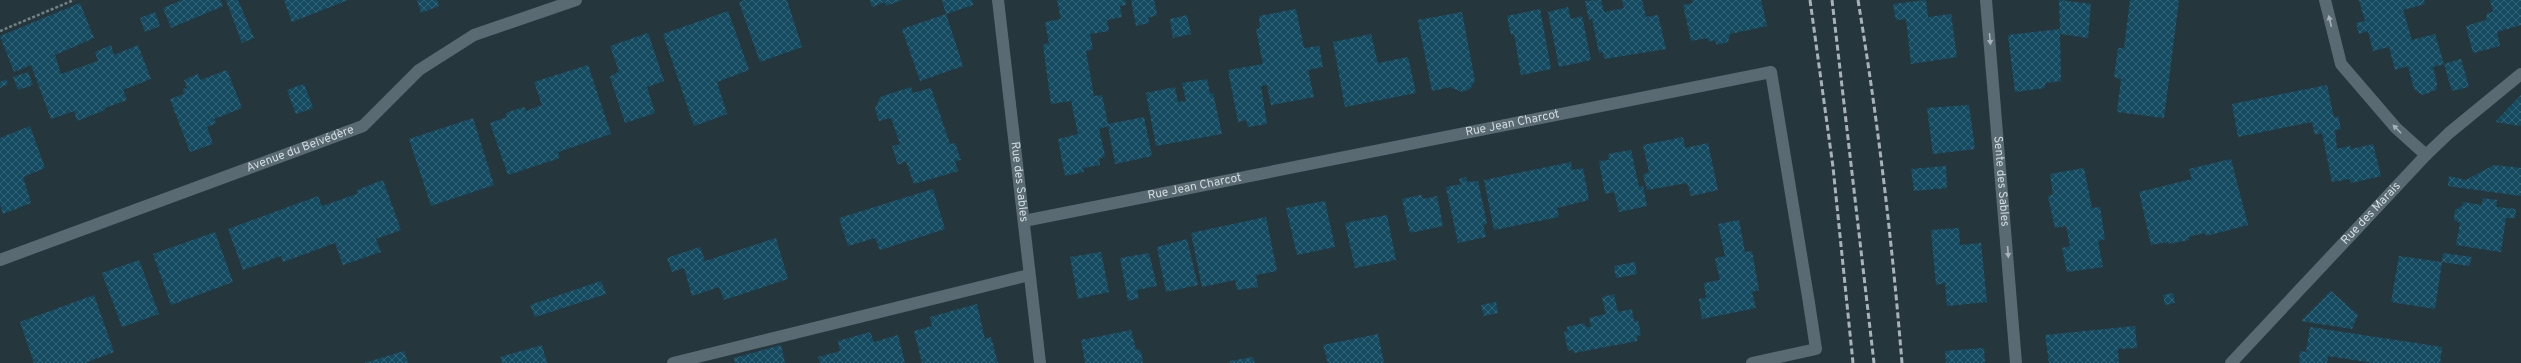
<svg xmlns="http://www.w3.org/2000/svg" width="2521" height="363" viewBox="0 0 2521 363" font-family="Overpass,sans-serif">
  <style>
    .building { fill: url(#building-cross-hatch) }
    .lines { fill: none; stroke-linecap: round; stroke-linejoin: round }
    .path { stroke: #748287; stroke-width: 2.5; stroke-dasharray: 3 2; stroke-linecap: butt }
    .lane { stroke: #596a72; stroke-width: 12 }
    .street { stroke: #596a72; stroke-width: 12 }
    .rail { stroke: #a8b3b8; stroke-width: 3; stroke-dasharray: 6 3; stroke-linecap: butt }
    .oneway { fill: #a7b3b9 }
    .labels { text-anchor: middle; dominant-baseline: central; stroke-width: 3; stroke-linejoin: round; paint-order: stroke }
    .street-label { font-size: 12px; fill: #d1dbdf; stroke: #151c20 }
  </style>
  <defs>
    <pattern id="building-cross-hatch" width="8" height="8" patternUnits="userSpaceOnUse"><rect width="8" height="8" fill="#154b61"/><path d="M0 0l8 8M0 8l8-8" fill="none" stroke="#366477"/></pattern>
  </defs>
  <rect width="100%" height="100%" fill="#26363d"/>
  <path class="building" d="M 182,0 L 220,0 L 223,6 L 171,28 L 163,8 Z
    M 226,0 L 238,0 L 254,38 L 242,43 Z
    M 284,0 L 348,0 L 292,22 Z
    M 417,0 L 437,0 L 439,6 L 421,13 Z
    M 745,0 L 787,0 L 802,47 L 760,62 L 739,2 Z
    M 870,0 L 902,0 L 886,6 L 885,2 L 872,7 Z
    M 942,0 L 972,0 L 973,5 L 946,14 L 963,66 L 920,81 L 902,29 L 946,14 Z
    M 1057,0 L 1125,0 L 1126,5 L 1120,6 L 1122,17 L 1107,20 L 1109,31 L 1090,34 L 1093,49 L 1086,51 L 1094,96 L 1102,95 L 1108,124 L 1144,117 L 1152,156 L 1115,164 L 1108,126 L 1099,129 L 1105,156 L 1099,159 L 1100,165 L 1083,168 L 1084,172 L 1065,176 L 1058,139 L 1078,134 L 1071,101 L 1051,104 L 1043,45 L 1049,43 L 1045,22 L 1061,19 Z
    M 1131,0 L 1154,0 L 1157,15 L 1148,18 L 1149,23 L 1136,26 Z
    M 1601,0 L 1604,12 L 1624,8 L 1622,0 L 1642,0 L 1646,17 L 1658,15 L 1666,49 L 1604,59 L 1603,52 L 1599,53 L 1592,19 L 1589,20 L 1585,1 Z
    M 1692,0 L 1761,0 L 1767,26 L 1730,34 L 1728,42 L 1717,45 L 1714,40 L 1708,42 L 1708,38 L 1691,41 L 1683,5 L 1693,3 Z
    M 1926,0 L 1928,17 L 1951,14 L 1957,57 L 1911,64 L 1906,19 L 1896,20 L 1893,4 Z
    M 2059,0 L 2091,4 L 2088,38 L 2060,34 L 2061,81 L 2045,83 L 2045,88 L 2015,92 L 2008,35 L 2060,29 Z
    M 2130,0 L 2179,0 L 2164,118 L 2117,112 L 2121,79 L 2114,77 L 2118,48 L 2124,48 Z
    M 2359,0 L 2424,0 L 2425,4 L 2403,10 L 2412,40 L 2435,34 L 2444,64 L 2433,67 L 2437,83 L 2436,90 L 2422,95 L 2414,89 L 2408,66 L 2395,70 L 2389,47 L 2373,51 L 2368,31 L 2359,34 L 2356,23 L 2365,21 Z
    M 2490,0 L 2521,0 L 2521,25 L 2497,32 L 2500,46 L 2473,53 L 2466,26 L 2486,20 L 2487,13 L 2493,12 Z
    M 80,3 L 94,38 L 55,55 L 61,74 L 98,61 L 95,52 L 111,45 L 114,55 L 138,45 L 151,79 L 123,90 L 127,100 L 105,108 L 105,110 L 77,121 L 74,111 L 51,119 L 31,65 L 14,72 L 0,36 Z
    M 1568,7 L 1571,19 L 1582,16 L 1591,60 L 1559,67 L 1548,12 Z
    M 1296,9 L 1304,48 L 1319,46 L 1323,67 L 1308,70 L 1314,97 L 1271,105 L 1267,85 L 1261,86 L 1267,124 L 1248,127 L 1246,120 L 1238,122 L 1228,70 L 1263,64 L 1256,29 L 1260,28 L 1259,16 Z
    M 1540,9 L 1551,69 L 1521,75 L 1514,34 L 1511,35 L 1507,16 Z
    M 728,11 L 749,70 L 717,82 L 727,114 L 694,126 L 663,34 Z
    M 155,12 L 160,26 L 145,32 L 140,18 Z
    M 1462,12 L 1475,81 L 1470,89 L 1462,92 L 1450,87 L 1432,91 L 1418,20 Z
    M 1187,15 L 1191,34 L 1173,38 L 1170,19 Z
    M 648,33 L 664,81 L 647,87 L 655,113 L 625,123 L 610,77 L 619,71 L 610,46 Z
    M 1371,34 L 1378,63 L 1408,57 L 1416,93 L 1345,107 L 1333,42 Z
    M 2461,59 L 2469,87 L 2452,91 L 2444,64 Z
    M 588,65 L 611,134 L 558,152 L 560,158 L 508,175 L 490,123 L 507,117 L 506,113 L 524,107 L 526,111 L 542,105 L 534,82 Z
    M 227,70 L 242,108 L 214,119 L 216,123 L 207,127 L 213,144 L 190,152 L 170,99 L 184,94 L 183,89 L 187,88 L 184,80 L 198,74 L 200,80 Z
    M 28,72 L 33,85 L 18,90 L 13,77 Z
    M 6,79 L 8,84 L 0,88 L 0,82 Z
    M 1207,79 L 1210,94 L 1213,93 L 1222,134 L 1156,146 L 1146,93 L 1175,87 L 1178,102 L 1186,101 L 1182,83 Z
    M 304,84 L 313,108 L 296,114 L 287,90 Z
    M 2327,85 L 2334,118 L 2338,116 L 2341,129 L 2335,130 L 2337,149 L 2350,146 L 2351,149 L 2373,144 L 2381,176 L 2351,183 L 2349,179 L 2332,182 L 2322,133 L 2315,135 L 2312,122 L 2238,137 L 2232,104 Z
    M 911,87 L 913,93 L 931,88 L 950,144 L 955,143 L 961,160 L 955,161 L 958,171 L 914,184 L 906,161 L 898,165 L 892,146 L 900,144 L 891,118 L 879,121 L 875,109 L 880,97 Z
    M 2521,95 L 2521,126 L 2495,122 Z
    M 1969,105 L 1975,149 L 1933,154 L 1927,108 Z
    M 473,118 L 494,185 L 431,206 L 409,139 Z
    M 30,126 L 45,168 L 23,177 L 31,203 L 3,214 L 0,204 L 0,138 Z
    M 1683,137 L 1685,148 L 1708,143 L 1718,190 L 1691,196 L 1687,183 L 1647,190 L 1643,175 L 1649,172 L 1643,145 Z
    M 1631,150 L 1639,187 L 1643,186 L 1647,206 L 1619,212 L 1614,192 L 1605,194 L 1599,161 L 1609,160 L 1608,154 Z
    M 2231,159 L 2248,225 L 2206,236 L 2205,233 L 2188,237 L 2189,240 L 2168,244 L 2168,242 L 2151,245 L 2139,192 L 2192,179 L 2189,169 Z
    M 1571,162 L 1572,170 L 1583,168 L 1589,200 L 1557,208 L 1559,217 L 1494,230 L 1484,180 Z
    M 2494,165 L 2521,168 L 2521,196 L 2448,186 L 2449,176 L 2466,180 Z
    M 1946,166 L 1947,188 L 1914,191 L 1911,169 Z
    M 2084,168 L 2092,208 L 2100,207 L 2105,239 L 2098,241 L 2103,267 L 2067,272 L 2062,248 L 2070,246 L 2066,226 L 2055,228 L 2048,196 L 2053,194 L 2050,174 Z
    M 1466,177 L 1467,182 L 1478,181 L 1487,224 L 1483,225 L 1486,237 L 1458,243 L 1446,187 L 1461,184 L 1459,179 Z
    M 383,180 L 401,230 L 376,239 L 381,252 L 343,265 L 335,243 L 283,262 L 281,256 L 243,270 L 228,229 L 318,196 L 322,206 L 357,194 L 357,190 Z
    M 933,189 L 945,229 L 880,250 L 875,238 L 848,246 L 839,218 Z
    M 1421,195 L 1423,199 L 1437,196 L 1443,226 L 1410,233 L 1402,199 Z
    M 2483,198 L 2497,200 L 2496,207 L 2516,209 L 2515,218 L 2506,218 L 2501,252 L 2456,245 L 2460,223 L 2454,220 L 2455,210 L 2462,206 L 2463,202 L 2482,205 Z
    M 1325,201 L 1335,247 L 1297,255 L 1286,208 Z
    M 1387,215 L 1396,260 L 1355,268 L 1345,223 Z
    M 1266,217 L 1277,271 L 1256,275 L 1258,287 L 1237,290 L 1235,280 L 1202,287 L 1191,233 Z
    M 1739,220 L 1745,252 L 1752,251 L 1759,290 L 1752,292 L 1756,308 L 1702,319 L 1699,299 L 1706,298 L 1704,283 L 1720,280 L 1715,258 L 1725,256 L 1718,224 Z
    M 1959,228 L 1960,245 L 1981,243 L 1987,302 L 1947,306 L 1945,283 L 1936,285 L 1931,230 Z
    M 215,232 L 233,282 L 171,305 L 153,254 Z
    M 776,238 L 788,279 L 724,300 L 719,287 L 692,296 L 684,268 L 672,272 L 667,258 L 700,247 L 705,261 Z
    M 1187,239 L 1198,285 L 1166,292 L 1157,247 Z
    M 1101,252 L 1109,292 L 1078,299 L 1070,257 Z
    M 1149,253 L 1157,286 L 1137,290 L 1139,298 L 1128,301 L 1120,258 Z
    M 2443,253 L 2472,257 L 2469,266 L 2442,262 Z
    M 2399,256 L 2442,262 L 2435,309 L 2391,302 Z
    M 139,260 L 159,314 L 122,327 L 102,273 Z
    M 1635,262 L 1637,274 L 1616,278 L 1614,266 Z
    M 601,281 L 606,294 L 535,317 L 530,305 Z
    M 2331,291 L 2358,315 L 2352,329 L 2301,321 Z
    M 2173,293 L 2175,303 L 2165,305 L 2163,295 Z
    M 1614,294 L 1618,312 L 1632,309 L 1634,322 L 1638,320 L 1641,335 L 1637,336 L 1637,341 L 1574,353 L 1573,349 L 1568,351 L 1564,332 L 1568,331 L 1567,327 L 1584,323 L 1586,327 L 1591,327 L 1589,318 L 1606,314 L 1602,297 Z
    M 94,295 L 114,352 L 85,363 L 34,363 L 20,322 Z
    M 1496,302 L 1498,313 L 1484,316 L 1481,305 Z
    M 977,304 L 985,339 L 991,337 L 998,363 L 922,363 L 914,331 L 932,326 L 930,317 Z
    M 2135,326 L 2137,348 L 2118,349 L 2119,363 L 2049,363 L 2045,335 Z
    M 2310,327 L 2442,347 L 2440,363 L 2374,363 L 2328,356 L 2327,363 L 2299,363 L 2300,351 L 2306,352 Z
    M 1131,330 L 1136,349 L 1141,351 L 1143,363 L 1085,363 L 1081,340 Z
    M 870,332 L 874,342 L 898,335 L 905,363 L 820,363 L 818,357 L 840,351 L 838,341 Z
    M 1378,334 L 1384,363 L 1328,363 L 1323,345 Z
    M 542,345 L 547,363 L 502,363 L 500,357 Z
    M 781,345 L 785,363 L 735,363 L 734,358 Z
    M 1984,348 L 1985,363 L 1946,363 L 1945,351 Z
    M 404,351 L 408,363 L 364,363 Z
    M 1253,357 L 1255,363 L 1230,363 L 1230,361 Z"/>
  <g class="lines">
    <path class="path" d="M 0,31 L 74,0"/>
    <path class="lane" d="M 673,363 L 1029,275
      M 1752,363 L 1816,349 L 1809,303"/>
    <g class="street">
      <path id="s1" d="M 998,0 L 1040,363"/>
      <path id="s2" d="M 1986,0 L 2016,363"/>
      <path d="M 2325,0 L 2341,64 L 2396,128 L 2426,155"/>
      <path id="s3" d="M 1024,221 L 1771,72 L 1809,303"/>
      <path id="s4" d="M 0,260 L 363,126 L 419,70 L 474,35 L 576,0"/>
      <path id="s5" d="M 2231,363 L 2426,155 L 2449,133 L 2521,74"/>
    </g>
    <path class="rail" d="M 1810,0 L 1833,167 L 1853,363
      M 1832,0 L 1874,363
      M 1858,0 C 1878,121 1892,241 1902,363"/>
  </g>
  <defs><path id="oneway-solid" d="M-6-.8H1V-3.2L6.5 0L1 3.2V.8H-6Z"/></defs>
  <g class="oneway">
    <use href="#oneway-solid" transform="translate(2330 21) rotate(-104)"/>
    <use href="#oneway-solid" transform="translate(1990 39) rotate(85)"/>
    <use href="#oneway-solid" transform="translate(2397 129) rotate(-135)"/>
    <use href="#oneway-solid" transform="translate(2008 252) rotate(86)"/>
  </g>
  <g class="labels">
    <g class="street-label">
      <text stroke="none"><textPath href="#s3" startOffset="498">Rue Jean Charcot</textPath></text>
      <text stroke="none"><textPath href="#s4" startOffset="320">Avenue du Belvédère</textPath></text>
      <text stroke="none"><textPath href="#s2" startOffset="182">Sente des Sables</textPath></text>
      <text stroke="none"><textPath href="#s1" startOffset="183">Rue des Sables</textPath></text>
      <text stroke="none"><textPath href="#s3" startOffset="174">Rue Jean Charcot</textPath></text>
      <text stroke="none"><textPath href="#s5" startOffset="205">Rue des Marais</textPath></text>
    </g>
  </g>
</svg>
